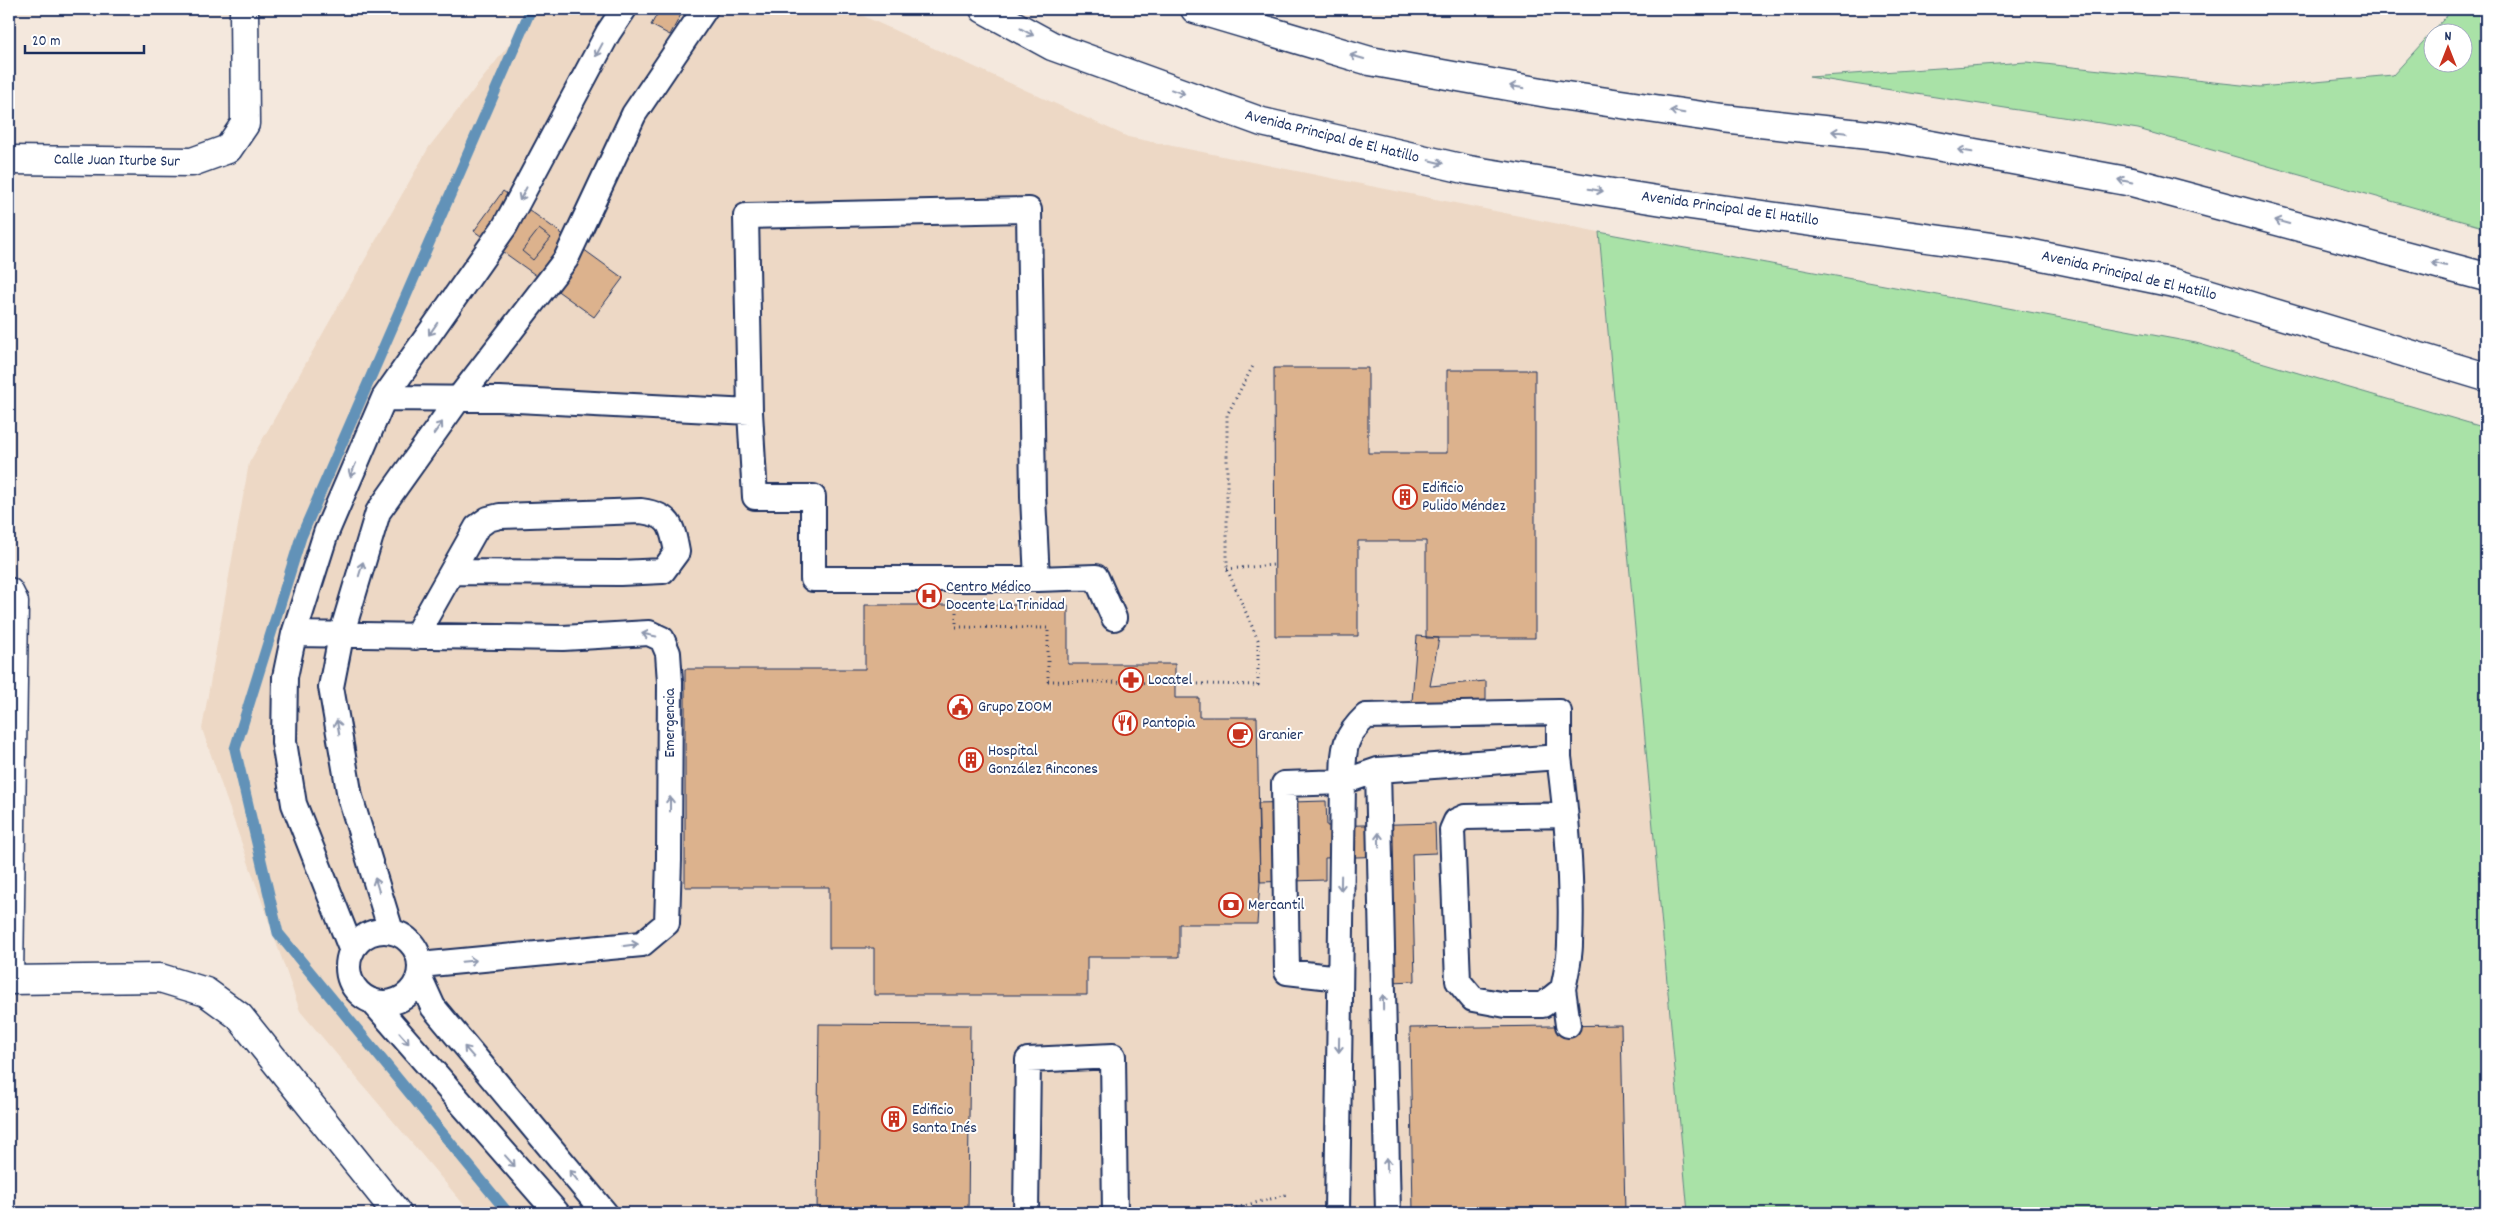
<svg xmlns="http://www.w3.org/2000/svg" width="2495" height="1222" viewBox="0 0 2495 1222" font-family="Dekko,sans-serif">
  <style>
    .built { fill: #edd8c5 }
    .green { fill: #a9e2a7; stroke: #628882; fill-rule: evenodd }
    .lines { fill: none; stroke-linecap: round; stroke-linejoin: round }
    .stream { stroke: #6292b8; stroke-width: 11 }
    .building { fill: #dcb28d; stroke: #1b2f5e }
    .lane-casing { stroke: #1b2f5e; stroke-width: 28 }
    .street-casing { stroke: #1b2f5e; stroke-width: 31 }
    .secondary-casing { stroke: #1b2f5e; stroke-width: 31 }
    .path { stroke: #1b2f5e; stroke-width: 3; stroke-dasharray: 1 4; stroke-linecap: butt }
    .lane { stroke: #fff; stroke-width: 24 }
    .street { stroke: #fff; stroke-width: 28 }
    .secondary { stroke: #fff; stroke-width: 28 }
    .oneway { stroke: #8d97ae }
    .labels { text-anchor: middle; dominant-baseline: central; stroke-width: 4; stroke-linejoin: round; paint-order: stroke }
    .street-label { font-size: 16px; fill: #1b2f5e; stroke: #fff }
    .poi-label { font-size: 16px; fill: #1b2f5e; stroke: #fff; text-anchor: start }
  </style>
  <rect width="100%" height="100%" fill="#f4e8dd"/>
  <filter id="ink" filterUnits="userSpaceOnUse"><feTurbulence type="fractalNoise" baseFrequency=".02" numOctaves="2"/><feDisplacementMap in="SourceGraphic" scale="10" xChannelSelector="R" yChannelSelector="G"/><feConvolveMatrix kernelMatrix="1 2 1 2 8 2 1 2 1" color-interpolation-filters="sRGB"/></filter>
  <g filter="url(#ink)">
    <path class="built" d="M 537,9 L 848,9 L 1128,137 L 1599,232 L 1688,1213 L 471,1213 L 300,1011 L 202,729 L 249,463 L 429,147 Z"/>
    <path class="green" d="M 2453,9 L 2486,9 L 2486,228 L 2138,129 L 1809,77 L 2026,62 L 2260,87 L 2393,75 ZM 2432,32 L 2462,32 L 2462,62 L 2432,62 Z
      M 1599,232 L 2196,343 L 2486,428 L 2486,1213 L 1688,1213 Z"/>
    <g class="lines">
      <path class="stream" d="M 508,1213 L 278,933 L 235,749 L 301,537 L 531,9"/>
    </g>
    <path class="building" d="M 660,9 L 684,9 L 670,35 L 651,25 Z
      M 503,191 L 623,278 L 594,317 L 474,231 Z
      M 539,229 L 551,238 L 533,260 L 522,251 Z
      M 1274,368 L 1368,368 L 1368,453 L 1447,453 L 1447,370 L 1535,370 L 1535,638 L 1426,638 L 1426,541 L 1358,541 L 1358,636 L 1275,636 Z
      M 865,605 L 1068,605 L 1068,664 L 1175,664 L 1175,698 L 1199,698 L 1199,717 L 1257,717 L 1260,882 L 1257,924 L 1179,924 L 1179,957 L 1087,957 L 1087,995 L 874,995 L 874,948 L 829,948 L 829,887 L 685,887 L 685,669 L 865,669 Z
      M 1417,636 L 1439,638 L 1430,686 L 1486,681 L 1486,727 L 1410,728 Z
      M 1326,801 L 1327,826 L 1435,823 L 1436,853 L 1412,854 L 1415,981 L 1391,982 L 1388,856 L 1325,858 L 1325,880 L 1260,882 L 1258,803 Z
      M 819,1024 L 970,1025 L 968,1213 L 991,1213 L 817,1213 Z
      M 1621,1025 L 1625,1213 L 1413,1213 L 1410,1028 Z"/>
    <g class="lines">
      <defs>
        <path id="lane" d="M 384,398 L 499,399 L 750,412
          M 1037,579 L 1033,497 L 1029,210 L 746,216 L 750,412 L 755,497 L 813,497 L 813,579 L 1037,579 L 1096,577 L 1114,618
          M 294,634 L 563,638 L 649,633 L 662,639 L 668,653 L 670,682 L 669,860 L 667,923 L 642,944 L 420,965
          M 415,637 L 477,527 L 488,519 L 500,516 L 641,511 C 670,515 672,525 677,552 L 663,571 L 620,573 L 452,572
          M 1559,757 C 1567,818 1573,882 1570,943 C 1570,958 1566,974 1563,989 L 1543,1005 L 1506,1005 L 1473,999 L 1458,981 L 1452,830 L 1456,821 L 1465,817 L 1565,815
          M 1378,770 L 1388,1213
          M 391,931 L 350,797 L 331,687 L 341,636 L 378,512 L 459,398 L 566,259 L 634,114 L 705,9
          M348 967a36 36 0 1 1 72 0a36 36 0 1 1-72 0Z
          M 352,951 L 294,804 L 284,742 L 285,677 L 294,634 L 326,533 L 384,398 L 505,226 L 608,33 L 624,9
          M 419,976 L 433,1007 L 605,1213
          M 1563,989 L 1568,1025
          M 372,1001 L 557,1213
          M 1026,1213 L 1028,1060 L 1113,1056 L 1115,1213
          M 1337,1213 L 1343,782 C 1344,749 1342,739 1366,716 L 1559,712 L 1559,757 L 1378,770 L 1343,782 L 1284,784 L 1287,972 L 1340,978"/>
        <path id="street" d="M 9,160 L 192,162 L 228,149 L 245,124 L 244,9
          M 9,592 L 14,602 L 9,980
          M 9,980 L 160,978 L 206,992 L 239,1016 L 397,1213"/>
        <path id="secondary" d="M 984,9 L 1052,46 L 1262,122 L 1469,170 L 1669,202 L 2013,250 L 2174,283 L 2486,377
          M 1195,9 L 1370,61 L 1553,94 L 1723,119 L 1887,137 L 2132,182 L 2486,277"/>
      </defs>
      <use href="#lane" class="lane-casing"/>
      <use href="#street" class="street-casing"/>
      <use href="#secondary" class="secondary-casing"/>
      <path class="path" d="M 1227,569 L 1274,565
        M 956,612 L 956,627 L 1048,628 L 1048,681 L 1258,685 L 1258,640 L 1227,569 L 1227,415 L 1253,366
        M 1217,1213 L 1289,1194"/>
      <use href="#lane" class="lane"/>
      <use href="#street" class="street"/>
      <use href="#secondary" class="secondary"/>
    </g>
    <defs><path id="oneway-shaft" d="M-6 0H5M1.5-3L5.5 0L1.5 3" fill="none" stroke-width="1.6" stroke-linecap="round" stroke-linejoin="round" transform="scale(1.25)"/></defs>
    <g class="oneway">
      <use href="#oneway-shaft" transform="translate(1027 32) rotate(29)"/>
      <use href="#oneway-shaft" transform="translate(599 50) rotate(118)"/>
      <use href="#oneway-shaft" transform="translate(1357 57) rotate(-164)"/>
      <use href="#oneway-shaft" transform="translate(1517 87) rotate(-170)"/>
      <use href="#oneway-shaft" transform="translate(1178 92) rotate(20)"/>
      <use href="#oneway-shaft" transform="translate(1677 112) rotate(-171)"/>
      <use href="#oneway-shaft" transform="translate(1839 132) rotate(-174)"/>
      <use href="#oneway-shaft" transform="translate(1965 151) rotate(-170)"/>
      <use href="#oneway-shaft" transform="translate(1436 162) rotate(13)"/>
      <use href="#oneway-shaft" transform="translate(2125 181) rotate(-169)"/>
      <use href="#oneway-shaft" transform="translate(1596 190) rotate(9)"/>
      <use href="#oneway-shaft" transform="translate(523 194) rotate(118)"/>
      <use href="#oneway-shaft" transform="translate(2282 222) rotate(-165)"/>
      <use href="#oneway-shaft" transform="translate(2439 264) rotate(-165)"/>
      <use href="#oneway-shaft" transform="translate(433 329) rotate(125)"/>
      <use href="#oneway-shaft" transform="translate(438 428) rotate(-55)"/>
      <use href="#oneway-shaft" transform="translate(353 470) rotate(113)"/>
      <use href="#oneway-shaft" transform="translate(361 569) rotate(-73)"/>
      <use href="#oneway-shaft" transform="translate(649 635) rotate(-168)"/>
      <use href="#oneway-shaft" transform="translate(338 727) rotate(-100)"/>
      <use href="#oneway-shaft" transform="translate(670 804) rotate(-90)"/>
      <use href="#oneway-shaft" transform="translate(1379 840) rotate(-91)"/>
      <use href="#oneway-shaft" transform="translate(1341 883) rotate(91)"/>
      <use href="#oneway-shaft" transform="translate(377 885) rotate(-107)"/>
      <use href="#oneway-shaft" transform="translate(631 945) rotate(-7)"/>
      <use href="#oneway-shaft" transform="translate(469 961) rotate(-5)"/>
      <use href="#oneway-shaft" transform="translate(1383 1002) rotate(-91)"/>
      <use href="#oneway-shaft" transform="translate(404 1038) rotate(49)"/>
      <use href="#oneway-shaft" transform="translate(1339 1045) rotate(91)"/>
      <use href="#oneway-shaft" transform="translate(469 1052) rotate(-131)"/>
      <use href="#oneway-shaft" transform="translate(510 1161) rotate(48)"/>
      <use href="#oneway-shaft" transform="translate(1387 1165) rotate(-91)"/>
      <use href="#oneway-shaft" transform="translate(574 1176) rotate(-129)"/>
    </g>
  </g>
  <defs>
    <symbol id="building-ring" viewBox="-11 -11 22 22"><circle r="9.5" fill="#fff" stroke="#c8321e" stroke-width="1.5"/><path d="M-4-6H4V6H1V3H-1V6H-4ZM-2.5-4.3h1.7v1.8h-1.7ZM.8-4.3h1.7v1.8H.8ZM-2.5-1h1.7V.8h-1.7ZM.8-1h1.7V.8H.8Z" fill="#c8321e"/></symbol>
    <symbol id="hospital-ring" viewBox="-11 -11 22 22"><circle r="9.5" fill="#fff" stroke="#c8321e" stroke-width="1.5"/><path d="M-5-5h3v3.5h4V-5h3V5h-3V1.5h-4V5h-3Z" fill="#c8321e"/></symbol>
    <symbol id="pharmacy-ring" viewBox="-11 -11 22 22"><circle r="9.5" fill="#fff" stroke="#c8321e" stroke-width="1.5"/><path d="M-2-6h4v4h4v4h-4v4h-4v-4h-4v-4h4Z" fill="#c8321e"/></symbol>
    <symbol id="civic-ring" viewBox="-11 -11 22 22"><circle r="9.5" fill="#fff" stroke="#c8321e" stroke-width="1.5"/><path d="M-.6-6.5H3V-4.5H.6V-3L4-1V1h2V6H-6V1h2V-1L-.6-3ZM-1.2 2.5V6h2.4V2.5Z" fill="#c8321e"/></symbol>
    <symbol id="restaurant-ring" viewBox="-11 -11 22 22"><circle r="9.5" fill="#fff" stroke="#c8321e" stroke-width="1.5"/><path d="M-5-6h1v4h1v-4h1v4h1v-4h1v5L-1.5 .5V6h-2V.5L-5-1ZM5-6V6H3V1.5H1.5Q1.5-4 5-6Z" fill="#c8321e"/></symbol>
    <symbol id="cafe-ring" viewBox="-11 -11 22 22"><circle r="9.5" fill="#fff" stroke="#c8321e" stroke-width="1.5"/><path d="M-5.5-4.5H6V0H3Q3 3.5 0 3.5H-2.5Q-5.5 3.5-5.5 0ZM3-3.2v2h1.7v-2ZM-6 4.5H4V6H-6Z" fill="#c8321e"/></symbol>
    <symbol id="bank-ring" viewBox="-11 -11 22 22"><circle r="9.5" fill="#fff" stroke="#c8321e" stroke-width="1.5"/><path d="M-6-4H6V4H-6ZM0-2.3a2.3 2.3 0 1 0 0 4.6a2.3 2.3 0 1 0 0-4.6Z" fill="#c8321e"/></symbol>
  </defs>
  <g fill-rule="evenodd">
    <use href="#building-ring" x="1391" y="483" width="28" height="28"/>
    <use href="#hospital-ring" x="915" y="582" width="28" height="28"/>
    <use href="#pharmacy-ring" x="1117" y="666" width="28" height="28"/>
    <use href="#civic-ring" x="946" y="693" width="28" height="28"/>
    <use href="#restaurant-ring" x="1111" y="709" width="28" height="28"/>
    <use href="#cafe-ring" x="1226" y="721" width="28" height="28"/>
    <use href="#building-ring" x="957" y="746" width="28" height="28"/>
    <use href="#bank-ring" x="1217" y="891" width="28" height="28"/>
    <use href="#building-ring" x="880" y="1105" width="28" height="28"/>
  </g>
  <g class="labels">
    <g class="street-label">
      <text transform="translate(1332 137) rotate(14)">Avenida Principal de El Hatillo</text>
      <text transform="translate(117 161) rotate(1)">Calle Juan Iturbe Sur</text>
      <text transform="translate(1730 209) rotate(8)">Avenida Principal de El Hatillo</text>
      <text transform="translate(2129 276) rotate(13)">Avenida Principal de El Hatillo</text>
      <text transform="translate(670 723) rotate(-90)">Emergencia</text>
    </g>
    <g class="poi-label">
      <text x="1422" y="488">Edificio<tspan x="1422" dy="18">Pulido Méndez</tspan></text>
      <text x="946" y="587">Centro Médico<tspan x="946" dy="18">Docente La Trinidad</tspan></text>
      <text x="1148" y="680">Locatel</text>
      <text x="978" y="707">Grupo ZOOM</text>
      <text x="1142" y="723">Pantopia</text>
      <text x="1258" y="735">Granier</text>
      <text x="988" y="751">Hospital<tspan x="988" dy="18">González Rincones</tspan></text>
      <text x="1248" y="905">Mercantil</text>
      <text x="912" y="1110">Edificio<tspan x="912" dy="18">Santa Inés</tspan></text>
    </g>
  </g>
  <rect width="2495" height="1222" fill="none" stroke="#fff" stroke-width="30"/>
  <rect x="15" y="15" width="2465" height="1192" fill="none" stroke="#1b2f5e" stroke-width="2" filter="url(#ink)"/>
  <g transform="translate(2448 48)"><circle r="24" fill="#ffffff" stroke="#a4acbf"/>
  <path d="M0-4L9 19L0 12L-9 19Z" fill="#c8321e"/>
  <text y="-8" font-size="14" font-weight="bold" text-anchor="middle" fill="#1b2f5e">N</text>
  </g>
  <path d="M25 45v8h119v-8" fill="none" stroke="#1b2f5e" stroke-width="2.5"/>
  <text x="32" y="45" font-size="15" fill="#1b2f5e" stroke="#ffffff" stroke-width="4" paint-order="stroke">20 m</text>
</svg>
